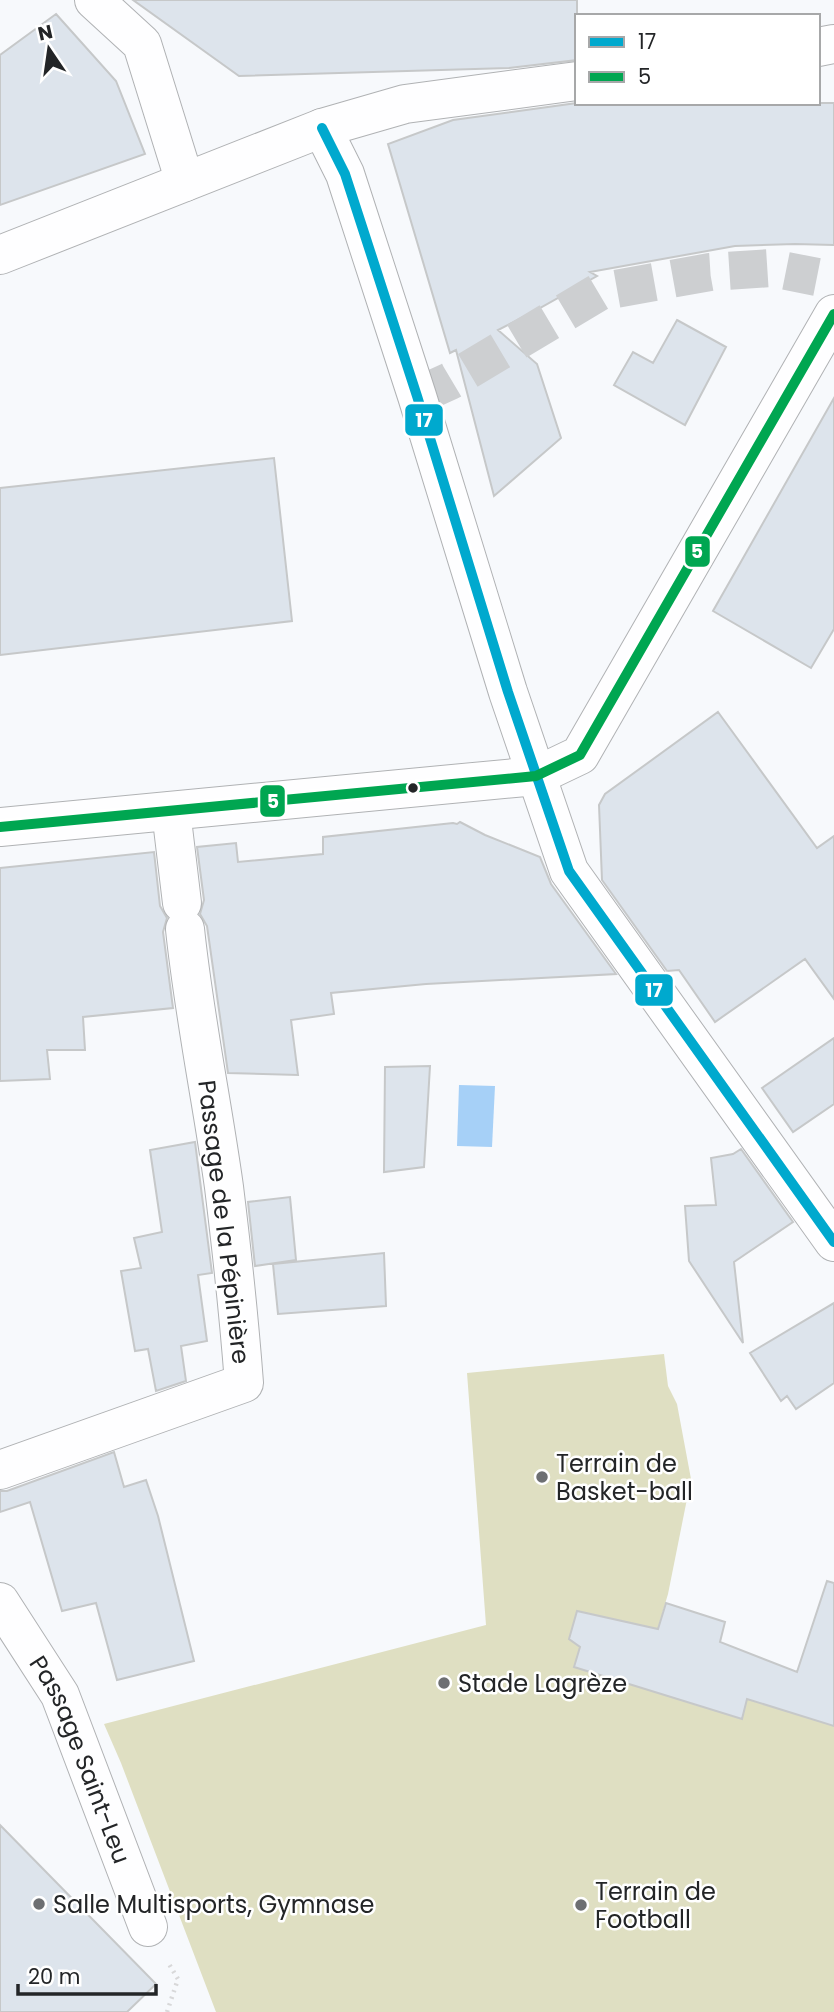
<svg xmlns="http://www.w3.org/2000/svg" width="834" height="2012" viewBox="0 0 834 2012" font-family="Poppins,sans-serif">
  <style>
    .green { fill: #dfdfc2 }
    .water { fill: #a6d0f7 }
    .building { fill: #dde4ec; stroke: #c6c8c9; stroke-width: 2 }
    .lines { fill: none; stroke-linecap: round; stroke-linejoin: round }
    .minor-tunnel { stroke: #cdcfd1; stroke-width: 38; stroke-dasharray: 38 19; stroke-linecap: butt }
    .minor-casing { stroke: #b0b2b4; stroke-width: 40 }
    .path { stroke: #d8d8d9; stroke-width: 4.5; stroke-dasharray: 2 5; stroke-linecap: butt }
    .minor { stroke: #fefeff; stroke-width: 38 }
    .bus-1-casing { stroke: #fff; stroke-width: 16 }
    .bus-2-casing { stroke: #fff; stroke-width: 16 }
    .bus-1 { stroke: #00a9ce; stroke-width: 10 }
    .bus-2 { stroke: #00a651; stroke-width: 10 }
    .bus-dot { fill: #232527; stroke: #fff; stroke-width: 2.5 }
    .poi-dot { fill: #6d6f72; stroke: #fff; stroke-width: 2.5 }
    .labels { text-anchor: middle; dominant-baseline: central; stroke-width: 5; stroke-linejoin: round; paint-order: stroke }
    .street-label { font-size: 24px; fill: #232527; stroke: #fff }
    .poi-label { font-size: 24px; fill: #232527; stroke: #fff; text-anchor: start }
    .line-badge { stroke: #fff; stroke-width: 2.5 }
    .badge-label { font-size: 19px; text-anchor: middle; font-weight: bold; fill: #fff }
  </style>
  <rect width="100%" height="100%" fill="#f7f9fc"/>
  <path class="green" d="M 664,1354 L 668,1386 L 677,1404 L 691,1479 L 668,1594 L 657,1631 L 577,1611 L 569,1638 L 580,1647 L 574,1666 L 741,1719 L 747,1699 L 834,1726 L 834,2012 L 216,2012 L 121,1763 L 104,1724 L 486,1625 L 467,1373 Z"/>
  <path class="water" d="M 459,1085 L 495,1086 L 492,1147 L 457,1146 Z"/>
  <path class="building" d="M 133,0 L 577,0 L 577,60 L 509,68 L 239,76 Z
    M 56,14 L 116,81 L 145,154 L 0,205 L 0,55 Z
    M 577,103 L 577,105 L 594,103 L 834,103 L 834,245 L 795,244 L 735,246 L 590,272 L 597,276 L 531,313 L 498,330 L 537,364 L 561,438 L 494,496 L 456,350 L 450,353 L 388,144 L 453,120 Z
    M 677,320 L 726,347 L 685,425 L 614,385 L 633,352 L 653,363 Z
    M 834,398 L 834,629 L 811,668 L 713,611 Z
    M 274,458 L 292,621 L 0,655 L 0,488 Z
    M 718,712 L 817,848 L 834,836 L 834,999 L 805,959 L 715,1022 L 679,970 L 667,971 L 602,880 L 599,805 L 605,794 Z
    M 460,822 L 485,835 L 540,857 L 551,884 L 616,974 L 426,984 L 331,993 L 334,1014 L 291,1020 L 298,1075 L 228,1073 L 207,926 L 200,914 L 204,900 L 197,847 L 236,843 L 238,862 L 323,854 L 323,837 L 453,823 L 457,824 Z
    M 154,852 L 160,906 L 167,918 L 163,932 L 173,1008 L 83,1017 L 85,1050 L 47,1050 L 50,1079 L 0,1081 L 0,868 Z
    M 834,1038 L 834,1104 L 793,1132 L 762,1088 Z
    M 430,1066 L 424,1167 L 384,1172 L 385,1067 Z
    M 195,1142 L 212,1273 L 198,1275 L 207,1341 L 181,1346 L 186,1381 L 156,1391 L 148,1349 L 135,1351 L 121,1271 L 141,1268 L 134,1238 L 162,1232 L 150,1150 Z
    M 741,1149 L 793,1222 L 734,1262 L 743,1343 L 689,1261 L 685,1206 L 716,1205 L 711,1158 L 733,1154 Z
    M 290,1197 L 296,1260 L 255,1266 L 248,1202 Z
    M 384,1253 L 386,1306 L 278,1314 L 273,1264 Z
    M 834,1303 L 834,1383 L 796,1409 L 787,1396 L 781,1401 L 750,1353 Z
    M 114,1452 L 124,1487 L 146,1480 L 158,1516 L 194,1661 L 117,1680 L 96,1603 L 62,1611 L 30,1502 L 0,1512 L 0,1491 L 7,1491 Z
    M 827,1581 L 834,1583 L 834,1726 L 747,1699 L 742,1719 L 574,1667 L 580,1647 L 569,1639 L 577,1611 L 658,1629 L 666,1603 L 725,1622 L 720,1642 L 797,1672 Z
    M 0,1825 L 156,1984 L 127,2012 L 0,2012 Z"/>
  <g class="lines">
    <path class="minor-tunnel" d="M 417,396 L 450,381 L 599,292 L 710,272 L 772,268 L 817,277"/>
    <defs>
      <g id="minor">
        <path d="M 94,0 L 142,44 L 185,182"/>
        <path d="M 818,47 L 834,44"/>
        <path d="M 322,128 L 345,174 L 417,396 L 508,692 L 569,871 L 834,1242"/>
        <path d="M 0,255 L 322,128 L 405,104 L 577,81"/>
        <path d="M 171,811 L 182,903"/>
        <path d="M 0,827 L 536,776 L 580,755 L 834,314"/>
        <path d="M 0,1470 L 244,1383 C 239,1317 232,1252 224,1187 C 212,1101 194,1016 185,929"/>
        <path id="s1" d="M 0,1602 L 60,1695 L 148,1927"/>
      </g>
    </defs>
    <use href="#minor" class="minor-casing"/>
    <path class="path" d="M 167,2012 L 178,1979 L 169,1964"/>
    <use href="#minor" class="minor"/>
    <defs>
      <path id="bus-1" d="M 322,128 L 345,174 L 417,396 L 508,692 L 569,871 L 834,1242"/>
      <path id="bus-2" d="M 0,827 L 536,776 L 580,755 L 834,314"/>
    </defs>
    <use href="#bus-1" class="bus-1-casing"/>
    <use href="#bus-2" class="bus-2-casing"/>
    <use href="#bus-1" class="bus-1"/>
    <use href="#bus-2" class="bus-2"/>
  </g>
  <circle class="bus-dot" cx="413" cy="788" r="6"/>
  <g class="poi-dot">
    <circle cx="542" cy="1477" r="7"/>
    <circle cx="444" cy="1683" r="7"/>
    <circle cx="39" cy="1904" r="7"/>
    <circle cx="581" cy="1905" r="7"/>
  </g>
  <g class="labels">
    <g class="street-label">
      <text transform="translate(224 1222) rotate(83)">Passage de la Pépinière</text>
      <text stroke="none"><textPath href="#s1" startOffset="178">Passage Saint-Leu</textPath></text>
    </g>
    <g class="poi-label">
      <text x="556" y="1463">Terrain de<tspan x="556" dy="28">Basket-ball</tspan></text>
      <text x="458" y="1683">Stade Lagrèze</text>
      <text x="595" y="1891">Terrain de<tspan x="595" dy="28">Football</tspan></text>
      <text x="53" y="1904">Salle Multisports, Gymnase</text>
    </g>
  </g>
  <g class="line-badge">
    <rect x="404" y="403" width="40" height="34" rx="7" fill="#00a9ce"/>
    <rect x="684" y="535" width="27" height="33" rx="7" fill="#00a651"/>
    <rect x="259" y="784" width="27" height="34" rx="7" fill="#00a651"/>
    <rect x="634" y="973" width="40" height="34" rx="7" fill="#00a9ce"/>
  </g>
  <g class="badge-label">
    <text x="424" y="427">17</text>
    <text x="697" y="558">5</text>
    <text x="273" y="808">5</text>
    <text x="654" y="997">17</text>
  </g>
  <rect x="575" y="14" width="245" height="91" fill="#ffffff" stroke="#a7a8a9" stroke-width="2"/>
  <rect x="589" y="37" width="35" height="10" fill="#00a9ce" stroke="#a7a8a9" stroke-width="2"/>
  <text x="638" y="49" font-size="21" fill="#232527">17</text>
  <rect x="589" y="72" width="35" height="10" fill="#00a651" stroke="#a7a8a9" stroke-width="2"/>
  <text x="638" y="84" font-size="21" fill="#232527">5</text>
  <g transform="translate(49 49) rotate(347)" stroke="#ffffff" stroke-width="5" paint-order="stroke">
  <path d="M0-5L12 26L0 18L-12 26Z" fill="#232527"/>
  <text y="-10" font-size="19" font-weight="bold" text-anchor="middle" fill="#232527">N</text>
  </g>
  <path d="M18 1984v10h138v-10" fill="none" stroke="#232527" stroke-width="3.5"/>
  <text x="28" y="1984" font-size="21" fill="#232527" stroke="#ffffff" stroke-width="5" paint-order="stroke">20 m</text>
</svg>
